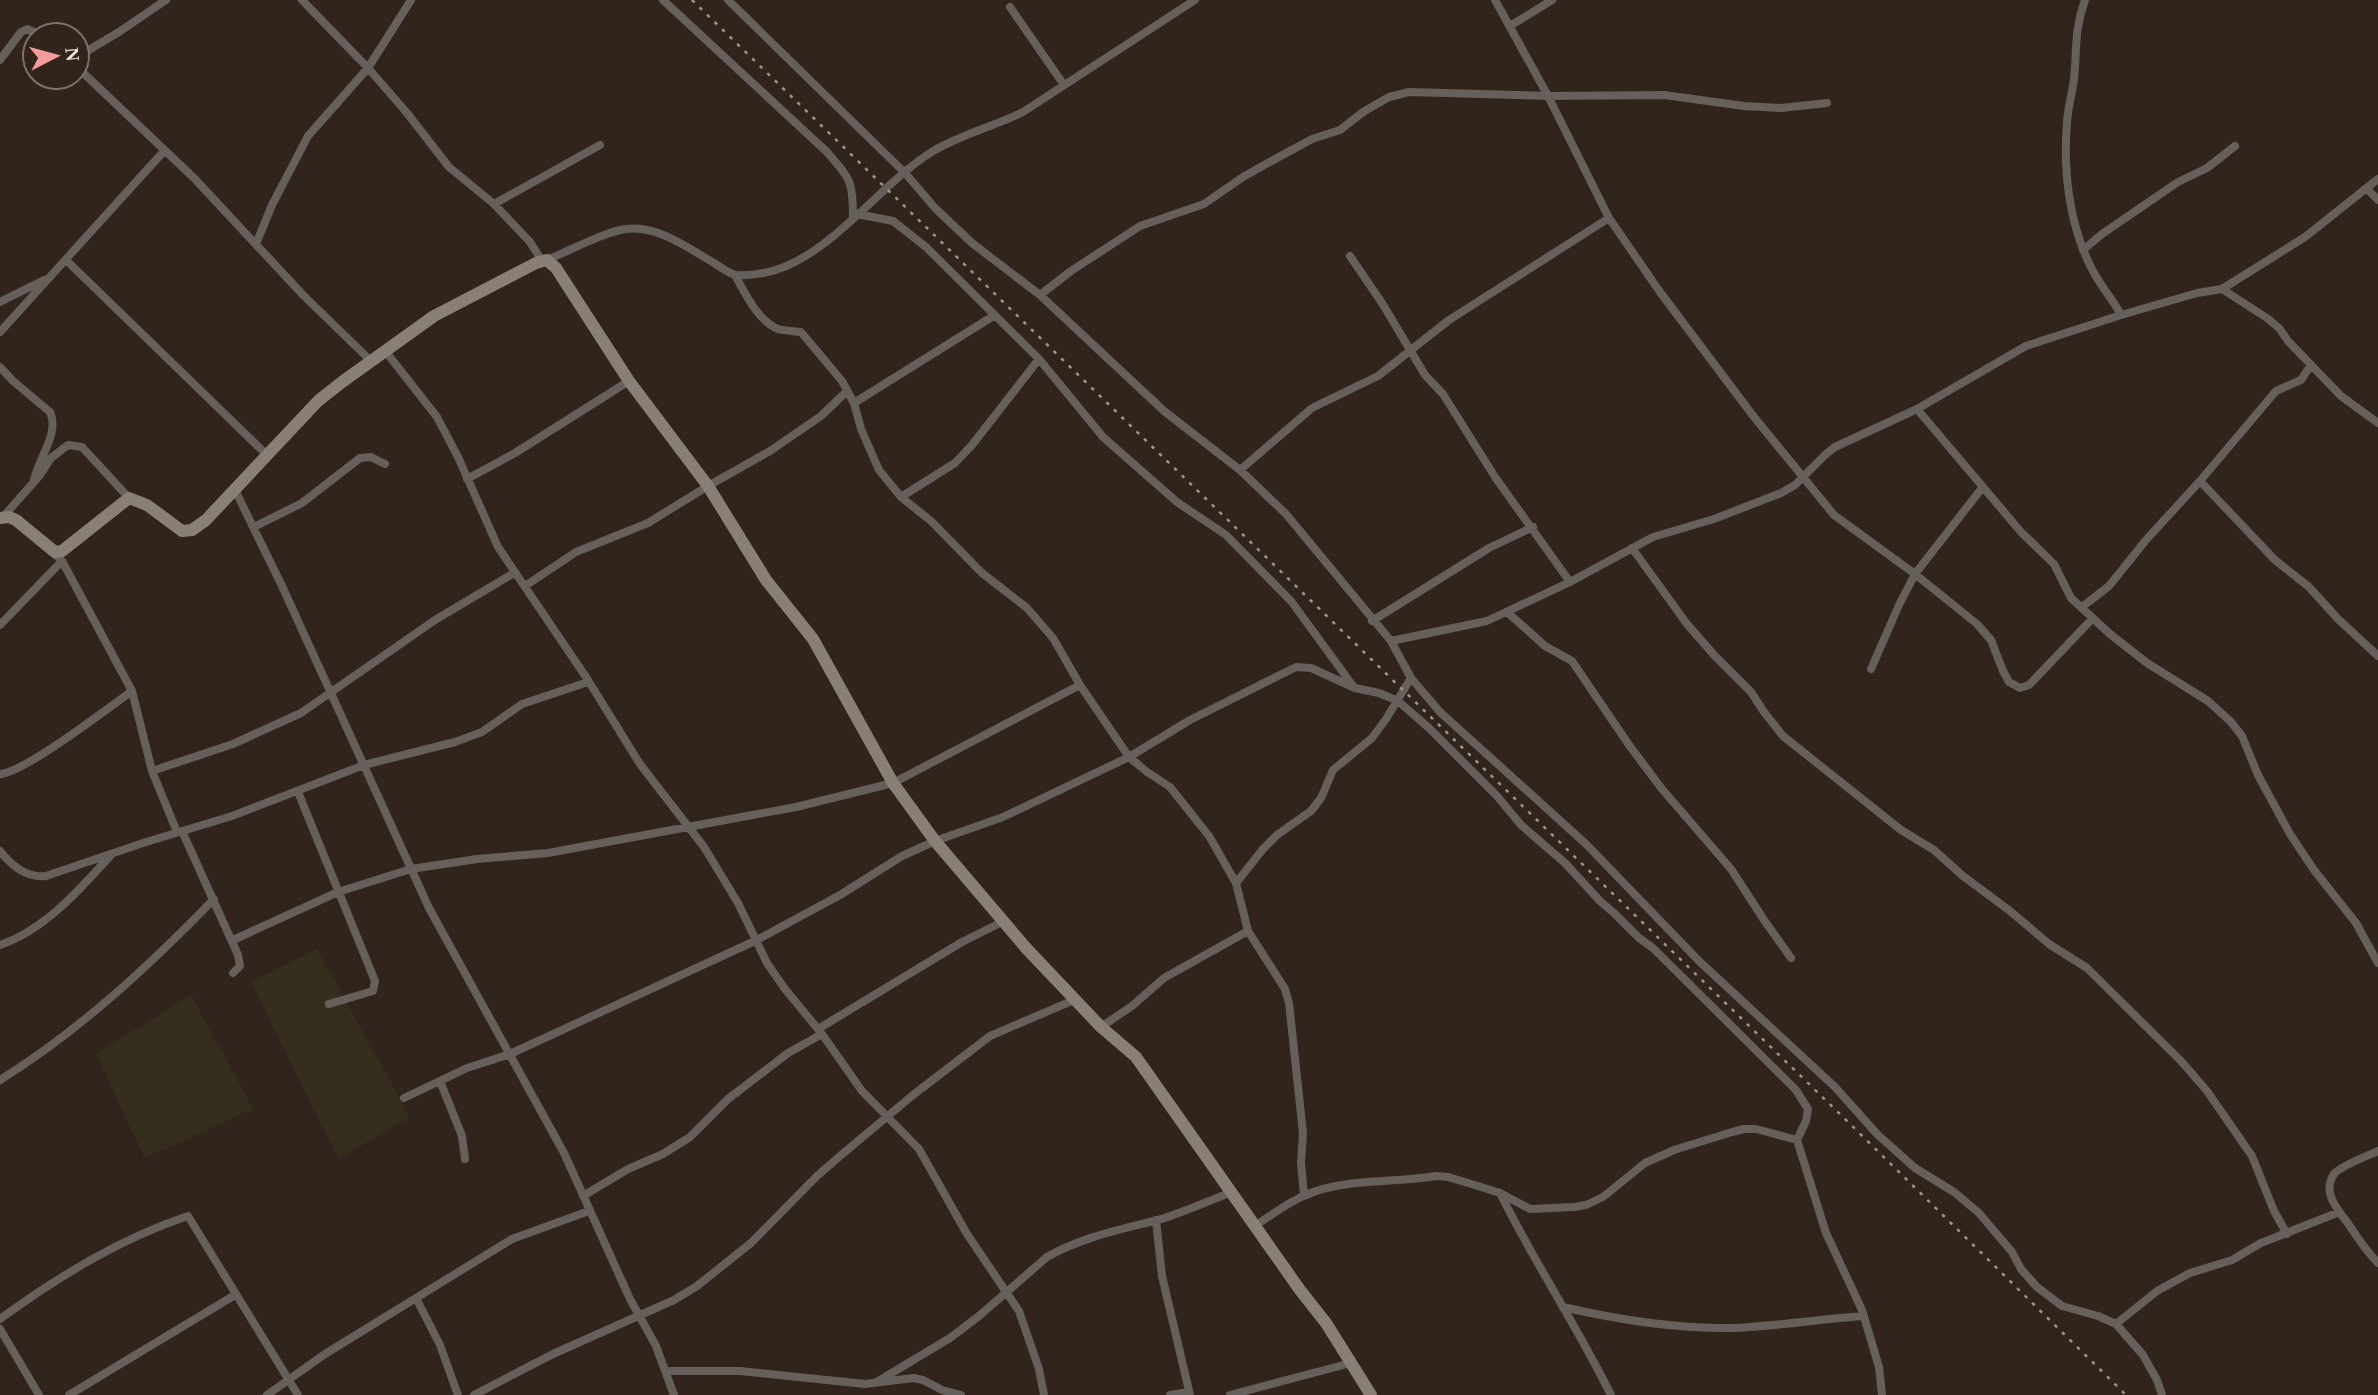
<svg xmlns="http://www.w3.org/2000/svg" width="2378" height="1395" viewBox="0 0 2378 1395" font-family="'Times New Roman',serif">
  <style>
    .education { fill: #342e1d }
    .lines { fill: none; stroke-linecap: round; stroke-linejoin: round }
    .street { stroke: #65605b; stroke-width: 8 }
    .secondary { stroke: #888077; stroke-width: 12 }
    .rail { stroke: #9f948f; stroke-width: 2.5; stroke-dasharray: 3.5 7; stroke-linecap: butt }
  </style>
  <rect width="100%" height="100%" fill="#31241d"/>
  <path class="education" d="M 317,949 L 410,1117 L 339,1159 L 251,982 Z
    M 191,995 L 253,1109 L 145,1158 L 96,1054 Z"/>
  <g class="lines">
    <path class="street" d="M 302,0 L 368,68 L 407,113 L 449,167 L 494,204 L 530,242 L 542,261
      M 663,0 L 827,152 C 851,180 853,181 853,218
      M 728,0 L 905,173 L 935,208 L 972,243 L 1040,295 L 1164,411 L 1240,470 L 1286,514 L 1391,641 L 1411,678 L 1440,712 L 1586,844 L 1699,961 L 1835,1087 L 1878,1135 L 1915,1168 L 1954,1192 L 1979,1213 L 2012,1252 L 2021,1269 L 2037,1287 L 2062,1306 L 2098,1316 L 2116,1324 L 2143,1355 L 2157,1380 L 2162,1395
      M 1495,0 L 1548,96 L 1609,218 L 1660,292 L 1754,417 L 1834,515 L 1915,574 L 1977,624 L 1991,640 L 2003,671 L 2009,682 L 2020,688 L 2029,685 L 2093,618
      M 2085,0 C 2074,30 2077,50 2074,79 C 2072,94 2068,108 2067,122 C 2063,171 2069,225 2092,269 C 2100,286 2113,299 2121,315
      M 1010,7 L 1064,85
      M 1510,26 L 1552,0
      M 77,57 L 119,32 L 166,0
      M 0,60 L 21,32 L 27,29 L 40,35
      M 77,67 L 194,178 L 304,296 L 372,362
      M 2367,189 L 2378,200
      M 494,204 L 600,145
      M 857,214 L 893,221 L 926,247 L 1039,359 L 1103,437 L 1177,502 L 1226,535 L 1291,601 L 1353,686
      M 256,244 L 272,205 L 308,136 L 368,68 L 411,0
      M 2083,250 L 2102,234 L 2178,182 L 2207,168 L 2235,146
      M 1350,256 L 1382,303 L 1425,375 L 1443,394 L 1495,477 L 1570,582
      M 66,260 L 267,455
      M 547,260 C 569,251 604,232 626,229 C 658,225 688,248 714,263 C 721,267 730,275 737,275 C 745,276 756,274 764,273 C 827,261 877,187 930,153 C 959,135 993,127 1023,112 L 1195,0
      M 735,275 C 745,293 758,321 778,329 C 785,331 794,331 801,332 L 842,381 L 854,403 L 861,429 L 879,470 L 901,497 L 931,521 L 982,573 L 1027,608 L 1053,638 L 1080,685 L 1129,757 L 1147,772 L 1170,787 L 1209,836 L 1236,883 L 1248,931 L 1285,989 L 1289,1003 L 1303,1133 L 1301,1163 L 1304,1195
      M 2222,289 L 2267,318 L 2279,328 L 2288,341 L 2341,396 L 2378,423
      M 1040,295 L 1071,271 L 1140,226 L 1204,204 L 1243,177 L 1266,164 L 1312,139 L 1340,130 L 1363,112 L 1389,97 L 1409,92 L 1548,96 L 1664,95 L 1744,106 L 1781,108 L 1827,103
      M 0,302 L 44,280
      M 0,332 L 164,151
      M 386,352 L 437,417 L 458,457 L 498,547 L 586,677 L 640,764 L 704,847 L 738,903 L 767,963 L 785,989 L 822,1034 L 862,1091 L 919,1149 L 967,1234 L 1019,1311 L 1039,1369 L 1044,1395
      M 0,367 L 13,381 L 50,412 C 60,433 38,459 34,480
      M 854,403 L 995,315
      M 1917,409 L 2021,532 L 2054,564 L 2071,598 L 2110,634 L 2147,663 L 2208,701 L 2231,722 L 2242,736 L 2258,775 L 2290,834 L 2314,870 L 2356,923 L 2378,963
      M 1240,470 L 1312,408 L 1378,376 L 1449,320 L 1609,218
      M 467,479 L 515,453 L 629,381
      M 2200,481 L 2275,560 L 2309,587 L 2338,619 L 2378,656
      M 235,490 L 282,586 L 429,908 L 564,1153 L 630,1299 L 656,1346 L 674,1395
      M 901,497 L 955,463 L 972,445 L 1039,359
      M 3,517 L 40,475 L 51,458 L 68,445 L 82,447 L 129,498
      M 254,527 L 302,503 L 360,458 L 371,457 L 385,464
      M 1632,548 L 1687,624 L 1714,655 L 1751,692 L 1764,712 L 1783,736 L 1901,830 L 1934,850 L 1963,876 L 2010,911 L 2049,944 L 2087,968 L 2182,1062 L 2207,1091 L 2252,1156 L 2274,1211 L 2287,1234
      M 50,550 L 62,561 L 132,691 L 152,771 L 177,832
      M 525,586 L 576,552 L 648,523 L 708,486 L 770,451 L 821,416 L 847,391
      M 2082,607 L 2109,586 L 2146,540 L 2200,481 L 2276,391 L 2301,380 L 2311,365
      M 1507,612 L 1545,646 L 1572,661 L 1629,745 L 1662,789 L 1731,869 L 1764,920 L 1791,958
      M 1372,621 L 1489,548 L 1533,527
      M 0,625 L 62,561
      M 1391,641 L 1487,621 L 1570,582 L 1653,537 L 1714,519 L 1781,493 L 1795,485 L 1826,454 L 1835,447 L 1917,409 L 2026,346 L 2121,315 L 2197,293 L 2222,289 L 2305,237 L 2378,179
      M 1871,669 L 1899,605 L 1915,574 L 1982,488
      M 152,771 L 233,744 L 301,713 L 435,620 L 514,573
      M 0,774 C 24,773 108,708 132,691
      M 298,792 L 375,981 L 373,991 L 329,1004
      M 182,831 L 238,955 L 240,966 L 233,973
      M 0,851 C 12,866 26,878 46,876 L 143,843 L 232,816 L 364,765 L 455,742 L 482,732 L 522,704 L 588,682
      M 1236,883 L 1263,849 L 1277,835 L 1311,811 L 1321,798 L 1333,770 L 1372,738 L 1386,719 L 1411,678
      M 233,940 L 338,892 L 411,869 L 477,859 L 548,853 L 796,807 L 893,783 L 1080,685
      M 0,945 C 45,930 80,889 111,855
      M 1101,1027 L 1132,1006 L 1164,978 L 1248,931
      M 818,1029 L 962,942 L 1002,922
      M 0,1080 C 79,1031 149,966 214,899
      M 440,1081 L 462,1136 L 465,1159
      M 404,1098 L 467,1068 L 510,1054 L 757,940 L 840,895 L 902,856 L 935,841 L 1003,817 L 1129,757 L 1190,720 L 1296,667 L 1311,668 L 1355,688 L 1379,693 L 1398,701 L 1429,728 L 1497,796 L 1521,825 L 1565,863 L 1600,901 L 1614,913 L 1638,937 L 1654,949 L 1796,1090 L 1808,1109 L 1806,1121 L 1797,1140
      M 2378,1151 C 2367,1156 2340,1166 2334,1174 C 2320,1195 2342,1213 2351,1228 C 2360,1241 2367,1252 2378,1263
      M 1500,1193 C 1534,1262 1577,1326 1611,1395
      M 583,1196 L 628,1169 L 663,1154 L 690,1137 L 728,1099 L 788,1053 L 822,1034
      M 1156,1220 L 1162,1276 L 1190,1395
      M 1254,1226 C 1271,1216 1288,1202 1306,1195 C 1344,1178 1396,1183 1436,1176 L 1448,1177 L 1478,1186 L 1500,1193 L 1530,1209 L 1574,1207 L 1586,1205 L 1603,1197 L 1645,1163 L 1674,1150 L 1732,1132 L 1744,1129 L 1756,1129 L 1797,1140 L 1826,1233 L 1862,1310 L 1879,1367 L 1882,1395
      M 416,1298 L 440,1345 L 458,1395
      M 1563,1307 C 1619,1320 1676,1329 1734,1328 C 1778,1326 1821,1319 1864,1316
      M 0,1319 C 58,1277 119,1239 188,1216 L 298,1395
      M 2116,1324 L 2157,1291 L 2190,1273 L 2232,1260 L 2261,1243 L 2337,1213
      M 0,1329 L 39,1395
      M 667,1371 L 740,1371 L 865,1384 L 914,1378 L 923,1380 L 942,1390 L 961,1395
      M 875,1383 L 950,1338 L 979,1316 L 1047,1257 C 1080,1238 1118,1230 1154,1221 C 1180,1214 1205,1202 1230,1193
      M 69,1395 L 235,1295
      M 267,1395 L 325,1354 L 512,1239 L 589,1211
      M 474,1395 L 553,1354 L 674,1300 L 697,1286 L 751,1243 L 817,1176 L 840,1156 L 913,1095 L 990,1036 L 1074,1000
      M 1170,1395 L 1189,1392
      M 1230,1395 L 1351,1363"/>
    <path class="secondary" d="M 0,518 L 9,517 L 16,520 L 55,552 L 62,551 L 129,498 L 147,505 L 182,531 L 192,530 L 206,520 L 318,401 L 342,382 L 434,316 L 536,263 L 547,260 L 556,268 L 629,381 L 708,486 L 766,580 L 813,639 L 893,783 L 935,841 L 1026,948 L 1101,1027 L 1136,1057 L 1300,1290 L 1326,1323 L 1371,1395"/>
    <path class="rail" d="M 692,0 L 1845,1119 L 2126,1395"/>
  </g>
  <g transform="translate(56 56) rotate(84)"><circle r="33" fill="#31241d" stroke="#7c716b" stroke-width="2"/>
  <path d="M0-5L12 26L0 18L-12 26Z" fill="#f59b9b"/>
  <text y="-10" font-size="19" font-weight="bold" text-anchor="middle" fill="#ede4df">N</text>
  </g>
</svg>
